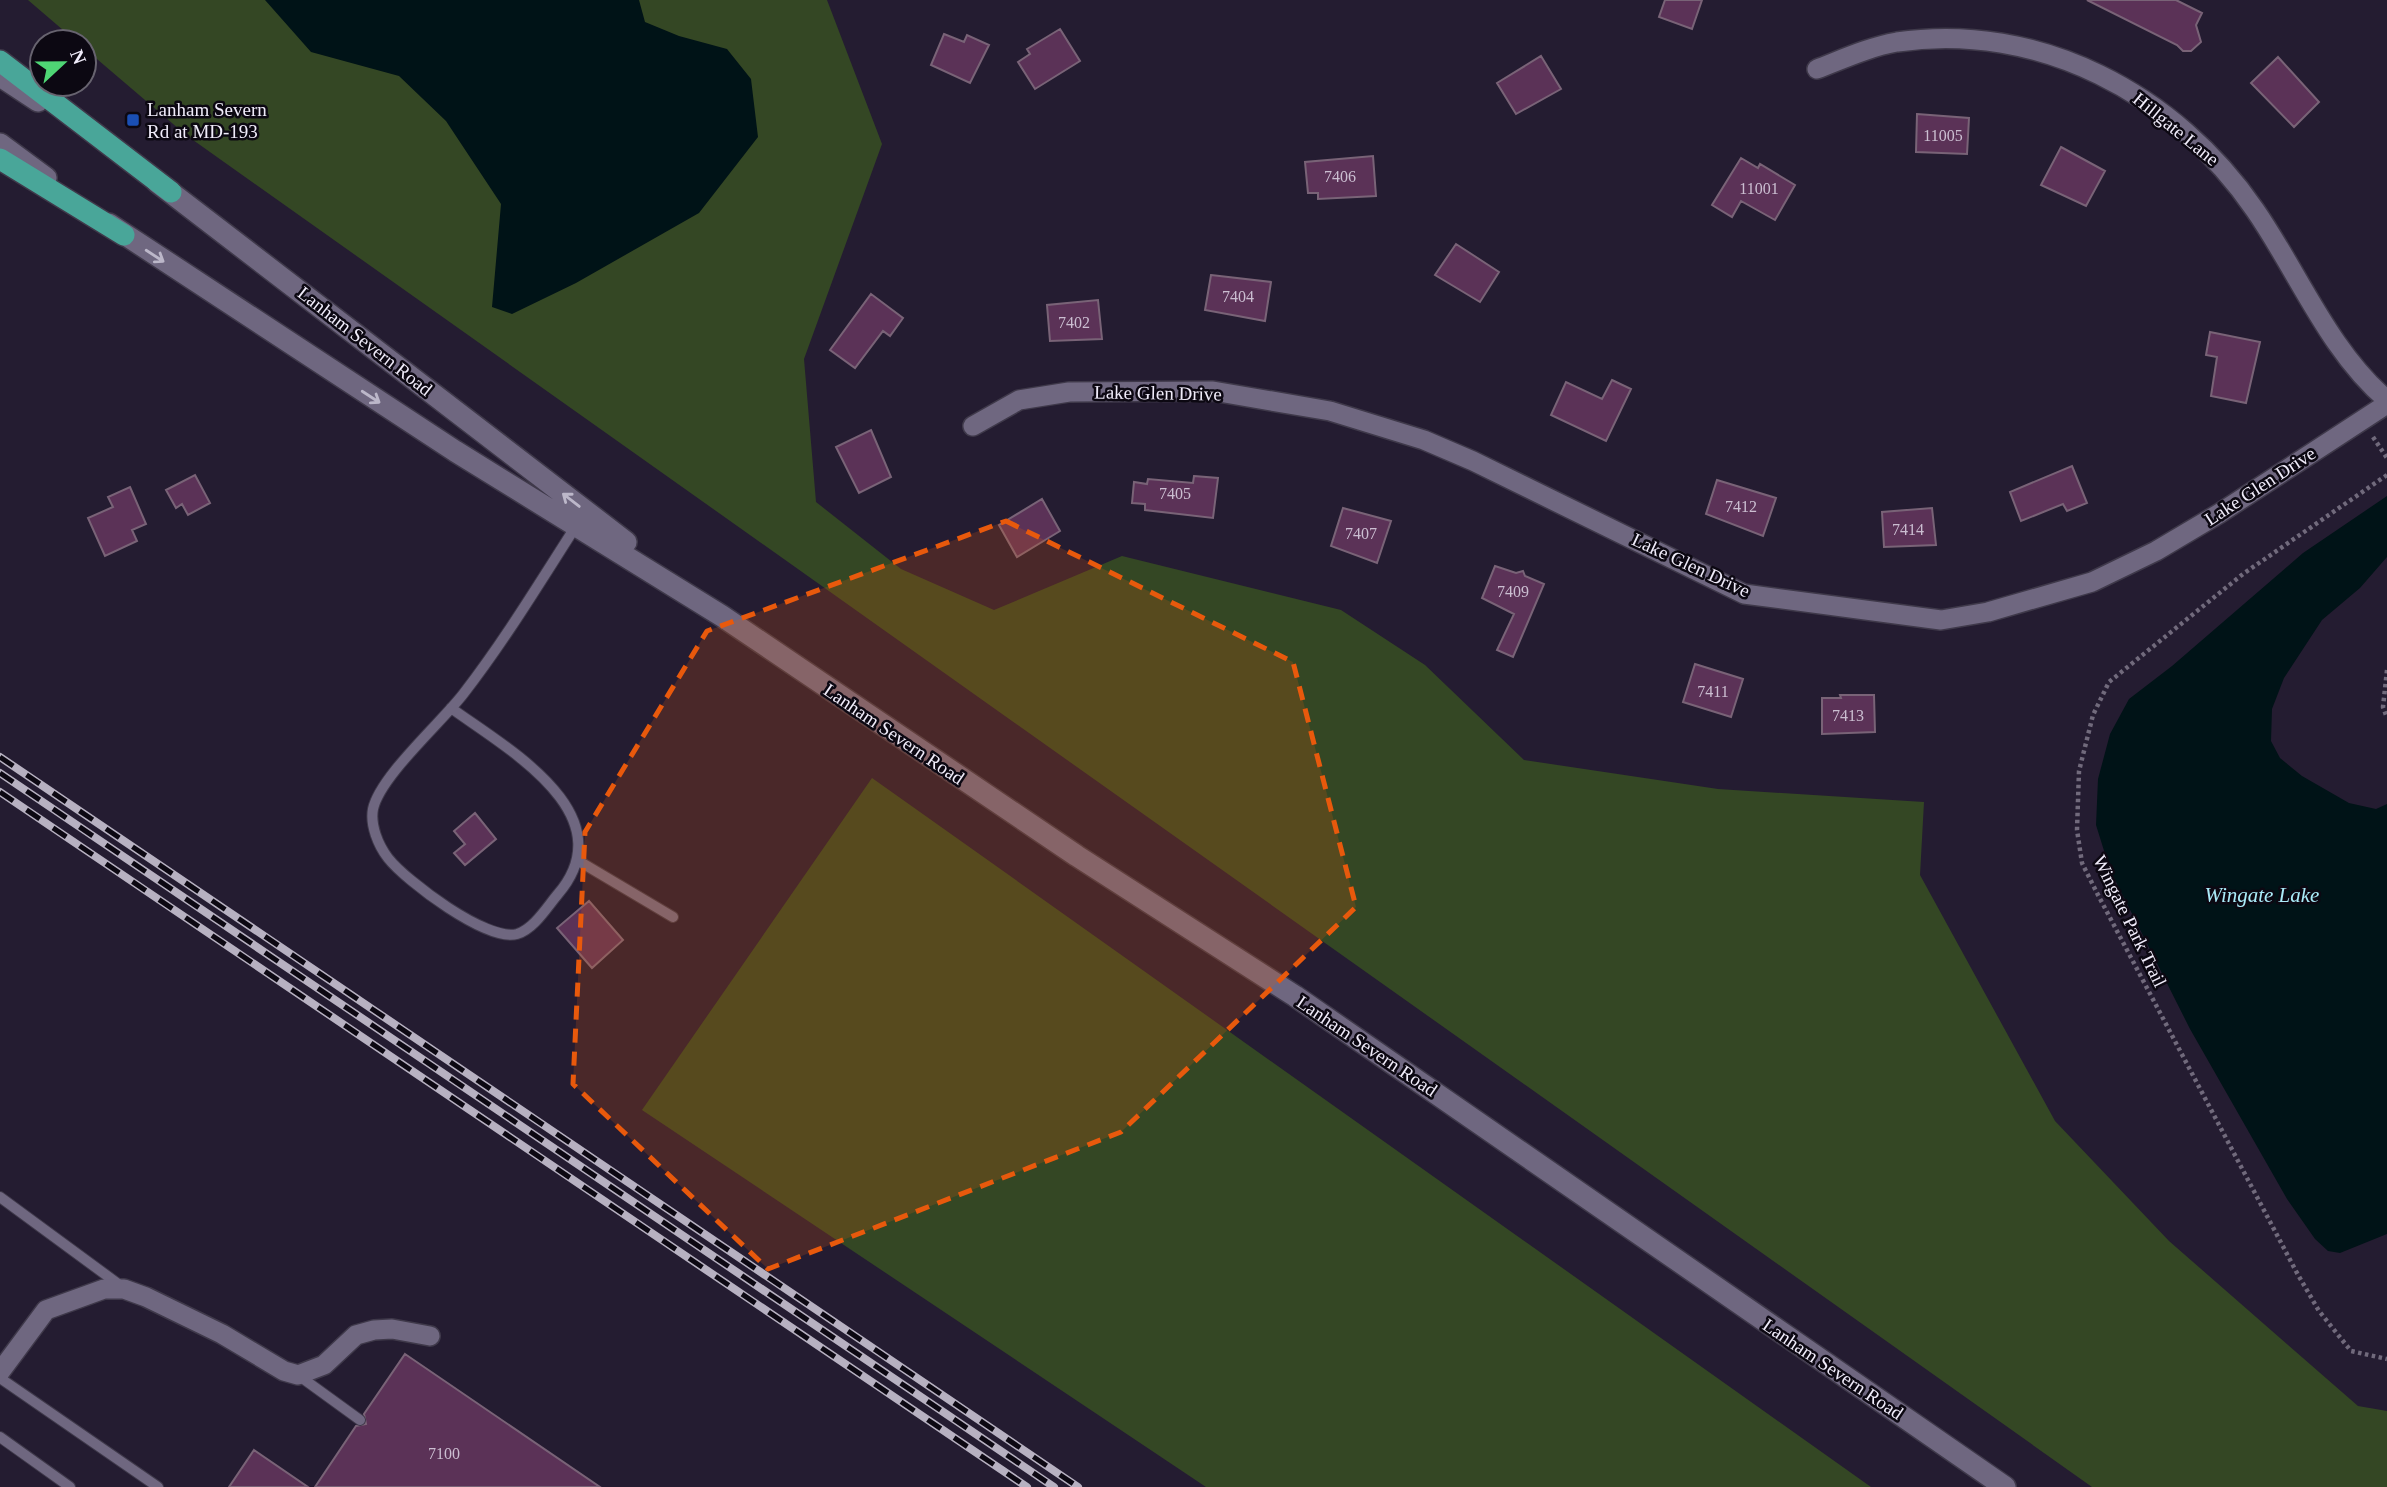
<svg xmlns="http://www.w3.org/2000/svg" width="2387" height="1487" viewBox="0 0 2387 1487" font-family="'Times New Roman',serif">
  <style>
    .green { fill: #344724 }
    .water { fill: #001317 }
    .building { fill: #5b3257; stroke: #796377; stroke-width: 2 }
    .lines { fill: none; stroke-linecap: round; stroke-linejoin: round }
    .lane-casing { stroke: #3f394a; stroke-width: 12 }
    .street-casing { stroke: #3f394a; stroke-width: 22 }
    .secondary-casing { stroke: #3f394a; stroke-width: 24 }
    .primary-casing { stroke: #3f394a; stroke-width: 24 }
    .path { stroke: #716a7c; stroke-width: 4.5; stroke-dasharray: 3.5 3.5; stroke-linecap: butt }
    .lane { stroke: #6f6780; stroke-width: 10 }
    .street { stroke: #6f6780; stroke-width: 19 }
    .secondary { stroke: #6f6780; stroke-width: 21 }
    .primary { stroke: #49a699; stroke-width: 21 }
    .rail-casing { stroke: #b7b1c1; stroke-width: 8 }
    .rail { stroke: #0c0812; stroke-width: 5; stroke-dasharray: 16; stroke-linecap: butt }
    .oneway { stroke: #bcb7c9 }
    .marked { fill: #e8590c; fill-opacity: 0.2; stroke: #e8590c; stroke-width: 5; stroke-dasharray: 14 9; stroke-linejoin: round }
    .transit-dot { fill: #1a4fb4; stroke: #0c0812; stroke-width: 2.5 }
    .labels { text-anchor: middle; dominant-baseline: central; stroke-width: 5; stroke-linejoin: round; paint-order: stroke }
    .number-label { font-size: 16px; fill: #cbbed1 }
    .poi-label { font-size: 19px; fill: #f0ecfa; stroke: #0c0812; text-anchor: start }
    .street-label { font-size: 19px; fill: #f0ecfa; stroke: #0c0812 }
    .water-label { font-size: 21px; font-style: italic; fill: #aaebf8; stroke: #0c0812 }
  </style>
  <rect width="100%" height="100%" fill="#241c31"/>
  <path class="green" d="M 28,0 L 827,0 L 882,144 L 804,359 L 816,502 L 901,569 L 994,610 L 1122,556 L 1341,610 L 1425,665 L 1524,760 L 1718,789 L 1924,802 L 1920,875 L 2055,1121 L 2169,1241 L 2358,1406 L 2387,1411 L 2387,1487 L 2092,1487 L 186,135 L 84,48 L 84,42 L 77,42 Z
    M 872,778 L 1871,1487 L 1206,1487 L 642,1110 Z"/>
  <path class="water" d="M 265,0 L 639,0 L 645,22 L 679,36 L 727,49 L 751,79 L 758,137 L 699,213 L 576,283 L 512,314 L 492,307 L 501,204 L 446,121 L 399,76 L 311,52 Z
    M 2387,496 L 2387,557 L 2360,588 L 2322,620 L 2284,678 L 2272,709 L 2271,741 L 2280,758 L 2302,776 L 2349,803 L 2376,809 L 2387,804 L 2387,1234 L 2340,1253 L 2328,1251 L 2315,1239 L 2287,1199 L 2190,1029 L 2110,870 L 2096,825 L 2098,779 L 2110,734 L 2129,699 L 2172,666 L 2303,553 Z"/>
  <path class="building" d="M 1665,0 L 1702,0 L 1692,29 L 1659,17 Z
    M 2087,0 L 2176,0 L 2202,13 L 2196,25 L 2201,42 L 2191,51 L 2183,51 L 2177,45 Z
    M 1060,29 L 1080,61 L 1035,89 L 1018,62 L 1030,54 L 1027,49 Z
    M 944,34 L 964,42 L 967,35 L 989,45 L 970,83 L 931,65 Z
    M 1541,56 L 1561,89 L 1516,114 L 1497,83 Z
    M 2278,57 L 2319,102 L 2294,127 L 2251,83 Z
    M 1917,114 L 1969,118 L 1967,154 L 1916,152 Z
    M 2061,147 L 2105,171 L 2086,206 L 2041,185 Z
    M 1373,156 L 1376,196 L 1318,199 L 1318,193 L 1308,193 L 1305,162 Z
    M 1741,158 L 1758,168 L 1760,164 L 1795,185 L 1775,220 L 1741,201 L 1732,217 L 1712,205 Z
    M 1456,244 L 1499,272 L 1480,302 L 1435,275 Z
    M 1211,275 L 1271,282 L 1265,321 L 1205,310 Z
    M 871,294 L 903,318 L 890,336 L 883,331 L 855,368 L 830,350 Z
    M 1098,300 L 1102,339 L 1050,341 L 1047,305 Z
    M 2210,332 L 2260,342 L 2246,403 L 2211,396 L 2217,357 L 2206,355 Z
    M 1612,380 L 1631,389 L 1606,441 L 1551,415 L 1566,382 L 1602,399 Z
    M 871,430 L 891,477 L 859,493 L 836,447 Z
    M 2072,466 L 2087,503 L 2067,511 L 2063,504 L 2021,521 L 2010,492 Z
    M 195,475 L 210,503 L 188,515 L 182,504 L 176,508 L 166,490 Z
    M 1194,476 L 1218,478 L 1213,518 L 1145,510 L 1145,504 L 1132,503 L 1134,482 L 1147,484 L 1148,479 L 1193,483 Z
    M 1717,480 L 1776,498 L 1763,536 L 1706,514 Z
    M 130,487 L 146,524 L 132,530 L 137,541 L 105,556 L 88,518 L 113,507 L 108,497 Z
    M 1042,499 L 1060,531 L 1017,557 L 999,525 Z
    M 1343,508 L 1391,521 L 1377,563 L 1331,546 Z
    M 1932,508 L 1936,545 L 1884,547 L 1882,512 Z
    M 1495,566 L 1516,573 L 1523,571 L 1525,576 L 1544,584 L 1513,657 L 1497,650 L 1514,614 L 1482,598 Z
    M 1695,664 L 1743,679 L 1731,717 L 1683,702 Z
    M 1840,695 L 1874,695 L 1875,732 L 1822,734 L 1822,698 L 1841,698 Z
    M 475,813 L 496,839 L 465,865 L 454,853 L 465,844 L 454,831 Z
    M 589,901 L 623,940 L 592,968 L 557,928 Z
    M 405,1354 L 600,1487 L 315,1487 L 356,1426 L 366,1424 L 364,1414 Z
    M 254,1450 L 308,1487 L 229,1487 Z"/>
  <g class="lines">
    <defs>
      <path id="lane" d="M 451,708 C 506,748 626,814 558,894 C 547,907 534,929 517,934 C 487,942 406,881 388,858 C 378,845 370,825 373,809 C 380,776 443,721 464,693 C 505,640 540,582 576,526
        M 577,860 L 673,917
        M 0,1197 L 121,1286
        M 298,1375 L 360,1420
        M 0,1378 L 158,1487
        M 0,1437 L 70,1487"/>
      <path id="street" d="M 1817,69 C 1843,59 1869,47 1897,42 C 2038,21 2176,94 2255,210 C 2298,272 2329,351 2387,400
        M 973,426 L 1019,400 L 1069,392 L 1213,391 L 1330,411 L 1424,440 L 1473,461 L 1744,594 L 1941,620 L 1988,612 L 2092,582 L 2156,551 L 2220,513 L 2387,404
        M 0,1372 L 46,1310 L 104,1289 L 124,1289 L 146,1297 L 222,1334 L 284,1371 L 298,1375 L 324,1365 L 356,1335 L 374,1330 L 392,1329 L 430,1336"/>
      <path id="secondary" d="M 0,76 L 38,101
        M 0,144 L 46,178
        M 157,182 L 626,542
        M 109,224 L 455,451 L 722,616 L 1077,856 L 1295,996 L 2005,1487"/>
      <path id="primary" d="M 0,61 L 171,192
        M 0,159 L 124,235"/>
    </defs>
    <use href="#lane" class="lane-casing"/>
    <use href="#street" class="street-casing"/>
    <use href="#secondary" class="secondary-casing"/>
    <use href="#primary" class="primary-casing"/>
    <path class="path" d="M 2373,437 L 2387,458
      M 2387,475 L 2243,574 L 2109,682 L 2093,715 L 2079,771 L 2077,830 L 2082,863 L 2097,893 L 2297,1273 L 2319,1311 L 2351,1351 L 2387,1359
      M 2387,670 L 2383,707 L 2387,718"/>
    <use href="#lane" class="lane"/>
    <use href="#street" class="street"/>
    <use href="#secondary" class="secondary"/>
    <use href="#primary" class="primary"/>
    <defs>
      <path id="rail" d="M 0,757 L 1078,1487
        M 0,773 L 1054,1487
        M 0,792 L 1027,1487"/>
    </defs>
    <use href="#rail" class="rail-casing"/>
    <use href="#rail" class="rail"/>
  </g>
  <defs><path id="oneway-shaft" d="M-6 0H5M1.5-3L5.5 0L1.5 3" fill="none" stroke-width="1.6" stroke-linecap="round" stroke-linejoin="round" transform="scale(1.75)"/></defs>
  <g class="oneway">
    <use href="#oneway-shaft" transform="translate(155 256) rotate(33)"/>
    <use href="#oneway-shaft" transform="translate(371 397) rotate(33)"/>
    <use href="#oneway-shaft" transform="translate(571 500) rotate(-142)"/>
  </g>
  <path class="marked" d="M 1006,521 L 1293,662 L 1356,907 L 1121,1132 L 768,1269 L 573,1084 L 585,832 L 707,631 Z"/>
  <rect class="transit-dot" x="126" y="113" width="14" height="14" rx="3.5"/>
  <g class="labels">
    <g class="number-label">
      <text x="1943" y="135">11005</text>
      <text x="1340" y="176">7406</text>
      <text x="1759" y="188">11001</text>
      <text x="1238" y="296">7404</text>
      <text x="1074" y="322">7402</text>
      <text x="1175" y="493">7405</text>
      <text x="1741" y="506">7412</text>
      <text x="1908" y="529">7414</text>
      <text x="1361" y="533">7407</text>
      <text x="1513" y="591">7409</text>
      <text x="1713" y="691">7411</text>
      <text x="1848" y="715">7413</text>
      <text x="444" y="1453">7100</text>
    </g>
    <g class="poi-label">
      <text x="147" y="109">Lanham Severn<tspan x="147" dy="22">Rd at MD-193</tspan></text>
    </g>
    <g class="street-label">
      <text transform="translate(2176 129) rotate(39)">Hillgate Lane</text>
      <text transform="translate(365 341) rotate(38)">Lanham Severn Road</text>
      <text transform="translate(1158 393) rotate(1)">Lake Glen Drive</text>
      <text transform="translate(2260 486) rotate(-33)">Lake Glen Drive</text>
      <text transform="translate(1691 565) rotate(25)">Lake Glen Drive</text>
      <text transform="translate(894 734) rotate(34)">Lanham Severn Road</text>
      <text transform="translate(2130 921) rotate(64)">Wingate Park Trail</text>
      <text transform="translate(1367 1046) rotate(34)">Lanham Severn Road</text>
      <text transform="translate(1833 1369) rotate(34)">Lanham Severn Road</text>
    </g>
    <g class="water-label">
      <text x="2262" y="895">Wingate Lake</text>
    </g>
  </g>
  <g transform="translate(63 63) rotate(68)"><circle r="33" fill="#0c0812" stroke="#67636f" stroke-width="2"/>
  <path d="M0-5L12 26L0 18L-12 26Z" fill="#4fd675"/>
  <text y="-10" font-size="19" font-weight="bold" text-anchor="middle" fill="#f0ecfa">N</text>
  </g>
</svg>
